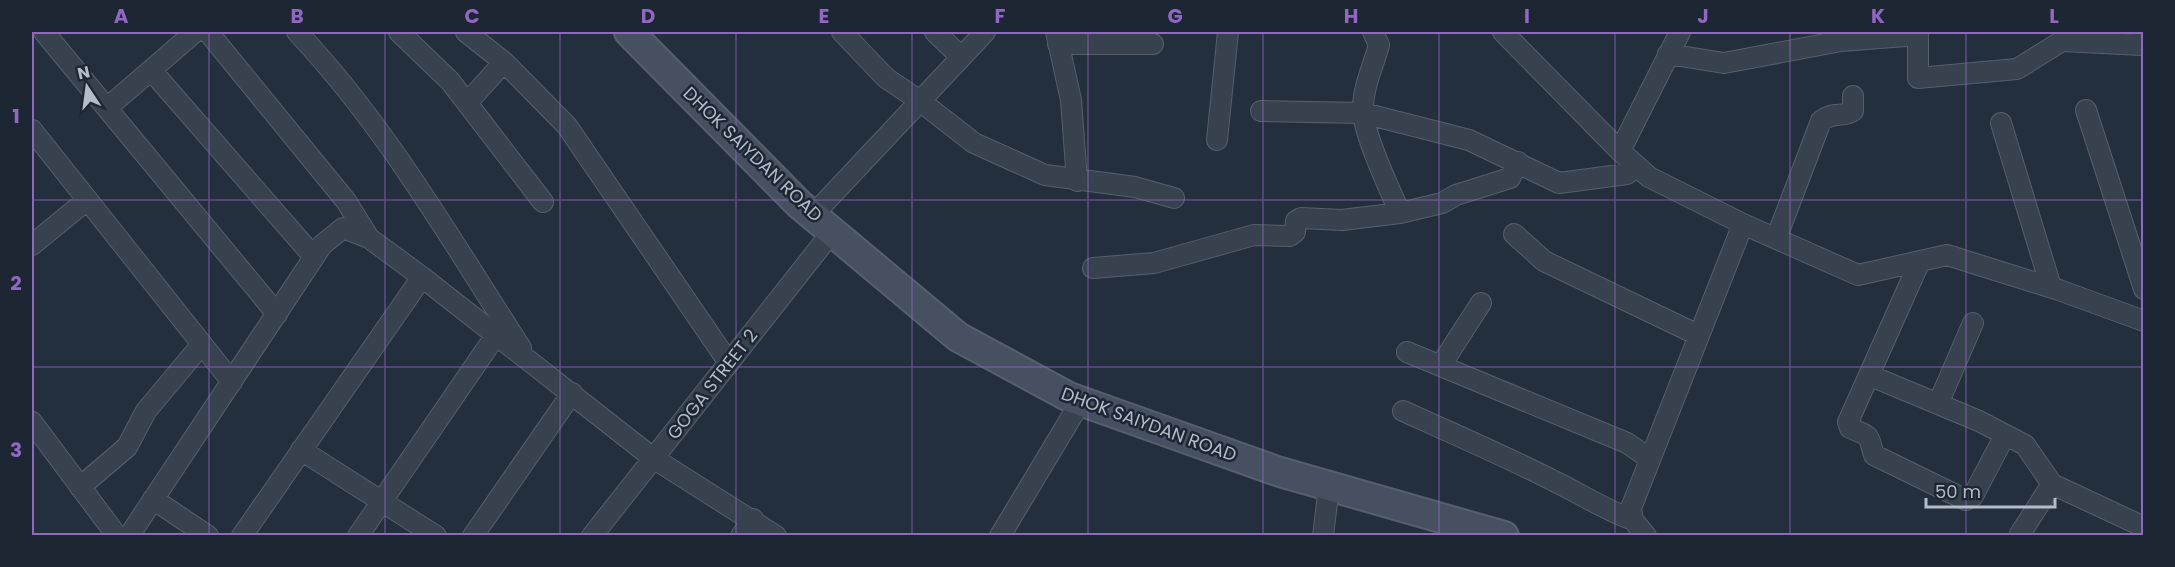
<svg xmlns="http://www.w3.org/2000/svg" width="2175" height="567" viewBox="0 0 2175 567" font-family="Poppins,sans-serif">
  <style>
    .lines { fill: none; stroke-linecap: round; stroke-linejoin: round }
    .street-casing { stroke: #565f6c; stroke-width: 22 }
    .secondary-casing { stroke: #565f6c; stroke-width: 32 }
    .street { stroke: #38414e; stroke-width: 20 }
    .secondary { stroke: #465061; stroke-width: 28 }
    .grid { fill: none; stroke: #9266c3; stroke-width: 1.5; stroke-opacity: 0.55 }
    .labels { text-anchor: middle; dominant-baseline: central; stroke-width: 5; stroke-linejoin: round; paint-order: stroke }
    .street-label { font-size: 18px; fill: #b4bcc9; stroke: #1d2633 }
    .neatline { fill: none; stroke: #9266c3; stroke-width: 2 }
    .grid-label { font-size: 20px; text-anchor: middle; font-weight: bold; fill: #9266c3 }
  </style>
  <rect width="100%" height="100%" fill="#242f3e"/>
  <g class="lines">
    <defs>
      <path id="street" d="M 44,32 L 277,314
        M 208,32 L 346,201 L 369,238
        M 297,32 C 386,126 451,240 521,348
        M 399,32 L 450,81 L 543,202
        M 466,32 L 504,62 L 567,126 L 729,363
        M 842,32 L 886,78 L 920,101 L 974,143 L 1045,175 L 1135,187 L 1174,198
        M 935,32 L 961,57
        M 1056,32 L 1071,100 L 1077,181
        M 1373,32 L 1379,45 C 1373,67 1362,89 1363,112 C 1365,137 1389,188 1400,213
        M 1503,32 L 1620,151 L 1680,32
        M 1918,35 L 1918,78 L 2017,69 L 2062,41 L 2142,45 L 2141,32
        M 1058,44 L 1153,44
        M 1668,54 L 1724,63 L 1841,41 L 1918,35 L 1918,32
        M 151,70 L 314,257
        M 467,103 L 504,62
        M 107,108 L 195,32
        M 2086,110 L 2144,289
        M 1261,111 L 1363,113 L 1469,140 L 1559,183 L 1627,174 L 1637,166
        M 2001,123 L 2051,287
        M 32,130 L 232,382
        M 1217,140 L 1228,32
        M 1620,151 L 1649,177 L 1743,224 L 1858,275 L 1947,255 L 2059,290 L 2144,321
        M 813,215 L 985,32
        M 1514,234 L 1544,261 L 1698,335
        M 1776,239 L 1821,121 C 1833,111 1843,118 1853,111 L 1853,96
        M 32,245 L 87,200
        M 1920,261 L 1848,422 L 1850,428 C 1873,438 1867,433 1874,455 L 1966,500 L 1973,496 L 2005,435
        M 1093,268 L 1154,263 L 1254,235 L 1290,236 L 1295,232 L 1296,221 L 1301,218 L 1342,220 L 1400,213 L 1442,203 L 1456,195 L 1510,178 L 1518,162
        M 1407,352 L 1627,443 L 1650,459
        M 1441,365 L 1481,303
        M 1871,376 L 1979,421 L 2025,445 L 2052,484
        M 1938,404 L 1973,323
        M 1403,411 C 1454,434 1505,456 1554,481 C 1581,494 1605,510 1633,520
        M 32,422 L 117,536
        M 301,450 L 436,536
        M 80,487 L 127,447 L 146,411 L 202,344
        M 153,499 L 208,536
        M 129,536 L 322,245 L 343,228 L 369,238 L 422,277 L 653,458 L 776,536
        M 242,536 L 422,277
        M 358,536 L 496,335
        M 473,536 L 572,393
        M 592,536 L 832,232
        M 741,536 L 753,519
        M 1000,536 L 1081,401
        M 1323,536 L 1329,486
        M 1646,536 L 1633,520 L 1631,508 L 1743,224
        M 2023,536 L 2020,534 L 2052,484 L 2144,527"/>
      <path id="secondary" d="M 629,32 L 799,204 L 958,337 L 1069,397 L 1280,472 L 1504,536"/>
    </defs>
    <use href="#street" class="street-casing"/>
    <use href="#secondary" class="secondary-casing"/>
    <use href="#street" class="street"/>
    <use href="#secondary" class="secondary"/>
  </g>
  <path class="grid" d="M 209,32 L 209,536M 385,32 L 385,536M 560,32 L 560,536M 736,32 L 736,536M 912,32 L 912,536M 1088,32 L 1088,536M 1263,32 L 1263,536M 1439,32 L 1439,536M 1615,32 L 1615,536M 1790,32 L 1790,536M 1966,32 L 1966,536M 32,200 L 2144,200M 32,367 L 2144,367"/>
  <g class="labels">
    <g class="street-label">
      <text transform="translate(753 154) rotate(44)">DHOK SAIYDAN ROAD</text>
      <text transform="translate(712 384) rotate(-52)">GOGA STREET 2</text>
      <text transform="translate(1149 424) rotate(20)">DHOK SAIYDAN ROAD</text>
    </g>
  </g>
  <rect width="2175" height="567" fill="none" stroke="#1d2633" stroke-width="66"/>
  <g transform="translate(87 87) rotate(347)" stroke="#1d2633" stroke-width="4.5" paint-order="stroke">
  <path d="M0-4.5L10 22L0 15L-10 22Z" fill="#b4bcc9"/>
  <text y="-9" font-size="16" font-weight="bold" text-anchor="middle" fill="#b4bcc9">N</text>
  </g>
  <path d="M1926 498v9h129v-9" fill="none" stroke="#b4bcc9" stroke-width="3"/>
  <text x="1935" y="498" font-size="18" fill="#b4bcc9" stroke="#1d2633" stroke-width="4.5" paint-order="stroke">50 m</text>
  <rect x="33" y="33" width="2109" height="501" class="neatline"/>
  <g class="grid-label">
    <text x="121" y="23">A</text>
    <text x="297" y="23">B</text>
    <text x="472" y="23">C</text>
    <text x="648" y="23">D</text>
    <text x="824" y="23">E</text>
    <text x="1000" y="23">F</text>
    <text x="1175" y="23">G</text>
    <text x="1351" y="23">H</text>
    <text x="1527" y="23">I</text>
    <text x="1703" y="23">J</text>
    <text x="1878" y="23">K</text>
    <text x="2054" y="23">L</text>
    <text x="16" y="123">1</text>
    <text x="16" y="290">2</text>
    <text x="16" y="457">3</text>
  </g>
</svg>
